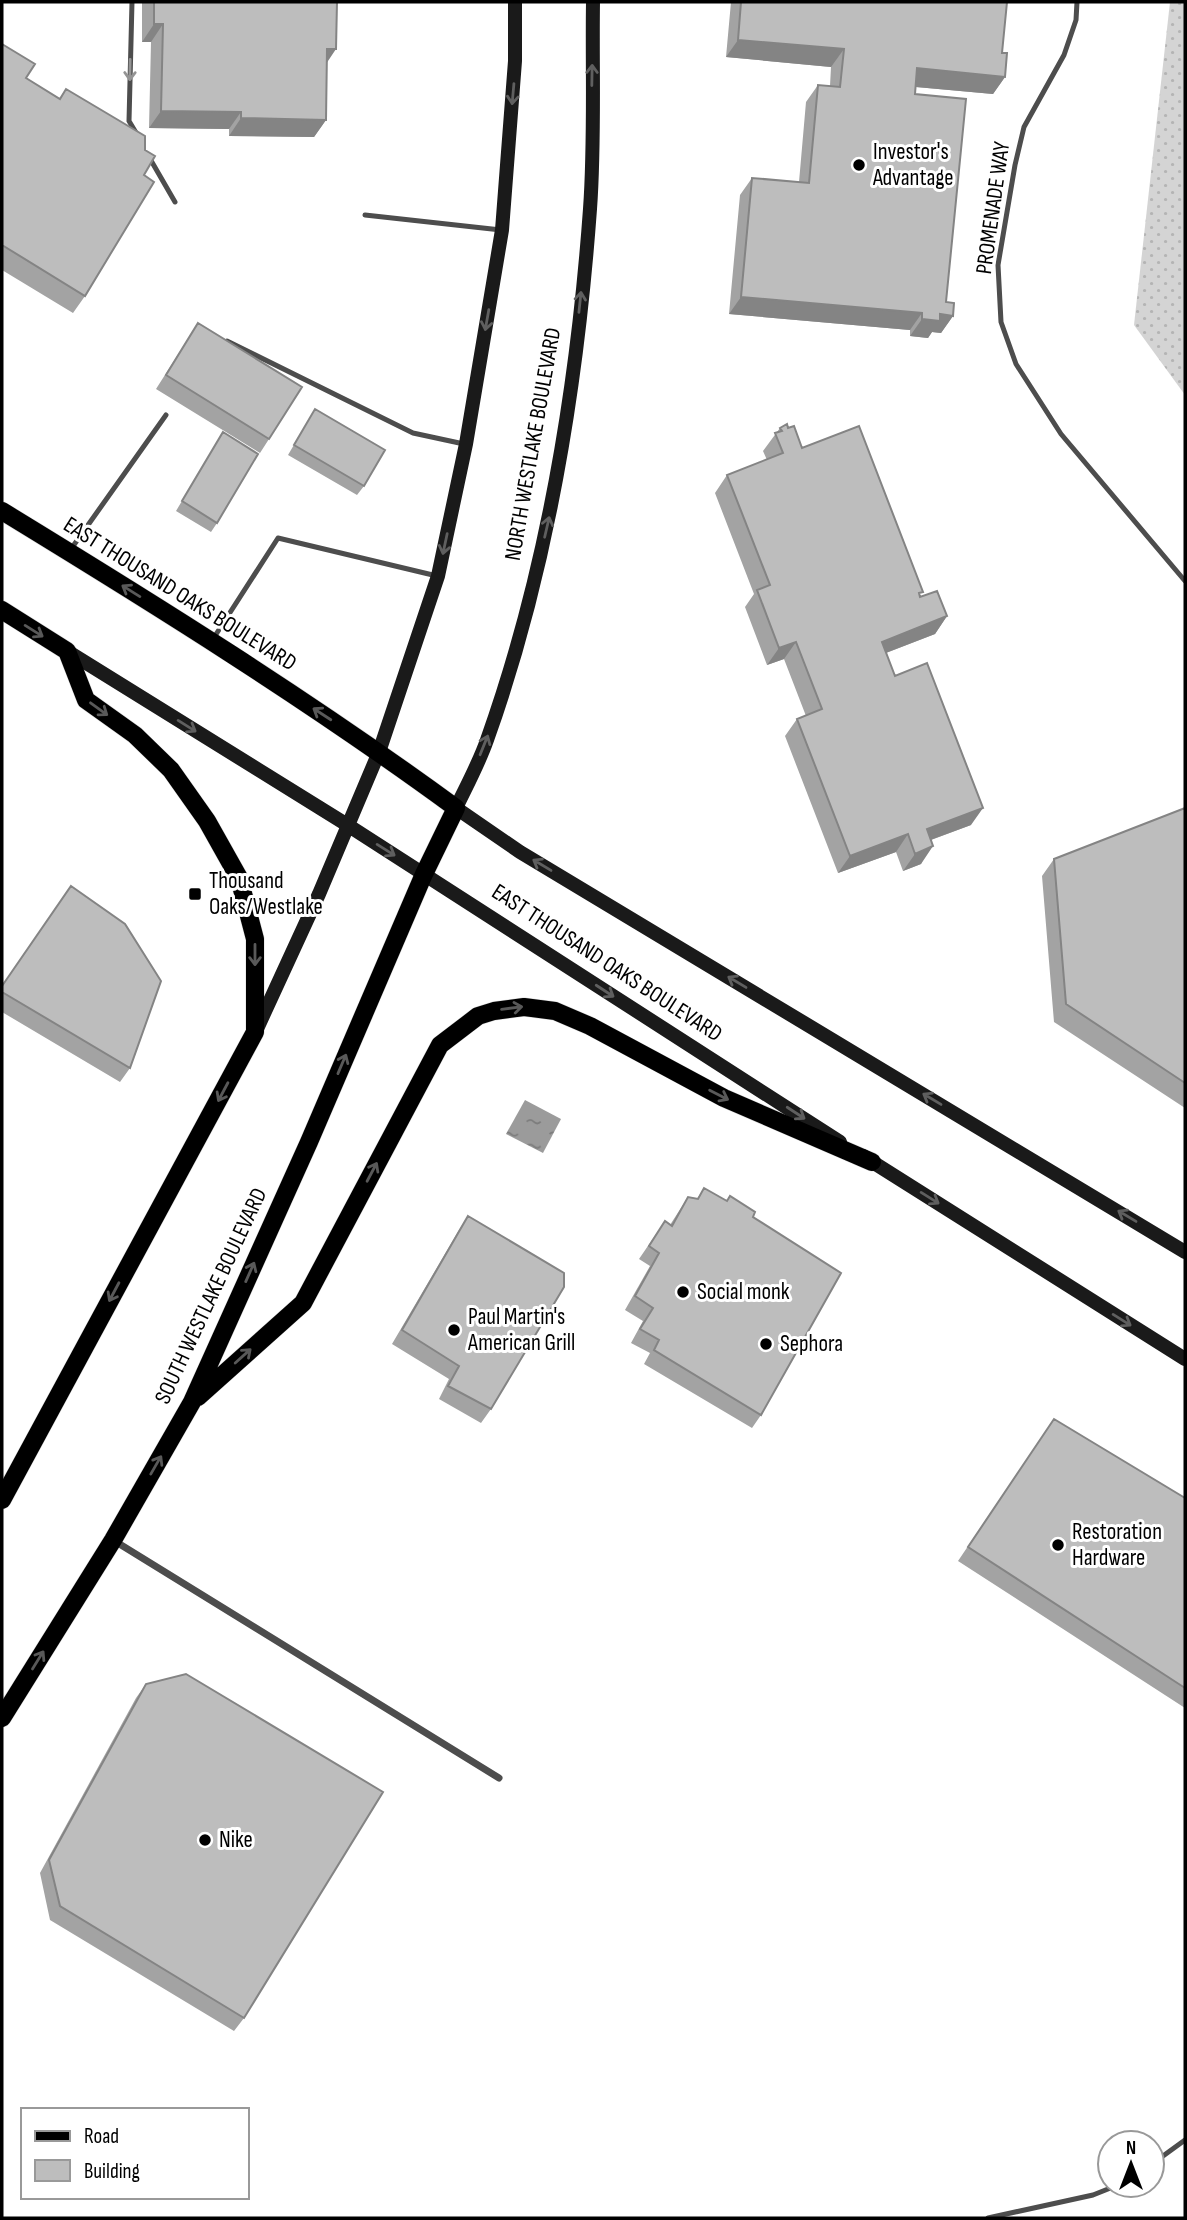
<svg xmlns="http://www.w3.org/2000/svg" width="1187" height="2220" viewBox="0 0 1187 2220" font-family="'Sofia Sans Condensed',sans-serif">
  <style>
    .grass { fill: url(#grass-dots) }
    .water { fill: url(#water-ripples) }
    .lines { fill: none; stroke-linecap: round; stroke-linejoin: round }
    .primary-casing { stroke: #dbdbdb; stroke-width: 19 }
    .lane { stroke: #4d4d4d; stroke-width: 5 }
    .street { stroke: #4d4d4d; stroke-width: 7 }
    .secondary { stroke: #1a1a1a; stroke-width: 14 }
    .primary { stroke: #000; stroke-width: 18 }
    .wall { fill: #a3a3a3 }
    .shaded-wall { fill: #848484 }
    .building { fill: #bdbdbd; stroke: #848484; stroke-width: 2 }
    .oneway { stroke: #949494 }
    .oneway2 { stroke: #5f5f5f }
    .oneway3 { stroke: #595959 }
    .poi-dot { fill: #000; stroke: #fff; stroke-width: 2.5 }
    .labels { text-anchor: middle; dominant-baseline: central; stroke-width: 6; stroke-linejoin: round; paint-order: stroke }
    .poi-label { font-size: 23px; fill: #000; stroke: #fff; text-anchor: start }
    .street-label { font-size: 23px; fill: #000; stroke: #fff }
  </style>
  <defs>
    <pattern id="grass-dots" width="8" height="8" patternUnits="userSpaceOnUse" patternTransform="scale(1.75)"><rect width="8" height="8" fill="#d4d4d4"/><path d="M2 2h.1M6 6h.1" fill="none" stroke="#b4b4b4" stroke-width="1.8" stroke-linecap="round"/></pattern>
    <pattern id="water-ripples" width="26" height="14" patternUnits="userSpaceOnUse" patternTransform="scale(1.75)"><rect width="26" height="14" fill="#9b9b9b"/><path d="M2 4q2-2 4 0t4 0M15 11q2-2 4 0t4 0" fill="none" stroke="#7c7c7c"/></pattern>
  </defs>
  <rect width="100%" height="100%" fill="#fff"/>
  <path class="grass" d="M 1170,2 L 1185,2 L 1185,395 L 1134,325 Z"/>
  <path class="water" d="M 525,1100 L 561,1119 L 543,1153 L 506,1134 Z"/>
  <g class="lines">
    <defs>
      <path id="primary" d="M 2,511 C 156,605 310,701 456,808 L 424,874 L 309,1142 L 192,1402 L 113,1540 L 2,1718
        M 2,610 L 67,651 L 86,700 L 135,735 L 171,770 L 207,821 L 239,878 L 255,939 L 255,1032 L 2,1500
        M 198,1397 L 303,1303 L 440,1045 L 478,1016 L 494,1011 L 524,1007 L 555,1011 L 590,1026 L 724,1098 L 872,1162"/>
    </defs>
    <use href="#primary" class="primary-casing"/>
    <path class="lane" d="M 132,2 L 129,121 L 138,136
      M 1077,2 L 1076,20 L 1064,55 L 1024,127 L 1015,165 L 998,265 L 1001,322 L 1016,364 L 1061,434 L 1185,581
      M 149,157 L 175,202
      M 365,215 L 501,230
      M 227,341 L 413,433 L 464,444
      M 71,549 L 166,415
      M 213,639 L 278,538 L 437,576
      M 1152,2164 L 1185,2140
      M 988,2218 L 1093,2195 L 1118,2185"/>
    <path class="street" d="M 113,1540 L 499,1778"/>
    <path class="secondary" d="M 593,2 C 592,70 595,141 590,209 C 577,389 548,569 487,740 C 479,763 467,785 456,808 L 520,852 L 1185,1252
      M 67,651 L 349,826 L 840,1142
      M 256,1031 L 319,894 L 379,752 L 438,576 L 466,444 L 502,230 L 515,61 L 515,2
      M 863,1156 L 1185,1359"/>
    <use href="#primary" class="primary"/>
  </g>
  <path class="wall" d="M 142,2 L 337,2 L 327,62 L 326,120 L 314,137 L 229,136 L 229,129 L 149,128 L 151,42 L 142,42 Z
    M 731,2 L 1007,2 L 1002,53 L 1005,77 L 993,94 L 916,87 L 915,94 L 946,302 L 953,316 L 941,333 L 932,332 L 928,338 L 910,336 L 910,330 L 729,314 L 740,195 L 752,178 L 799,182 L 806,102 L 818,85 L 830,86 L 831,67 L 726,57 Z
    M 2,44 L 26,78 L 59,99 L 66,89 L 144,175 L 85,296 L 73,313 L 2,270 Z
    M 198,323 L 269,439 L 260,453 L 156,389 Z
    M 315,409 L 364,486 L 357,495 L 288,455 Z
    M 780,428 L 788,428 L 802,448 L 920,596 L 947,616 L 935,634 L 886,653 L 895,676 L 971,825 L 931,840 L 921,864 L 903,871 L 896,852 L 838,873 L 785,736 L 797,719 L 806,716 L 784,659 L 767,665 L 745,607 L 754,594 L 715,493 L 727,475 L 767,460 L 763,451 Z
    M 223,432 L 217,523 L 211,532 L 176,511 Z
    M 1185,808 L 1185,1108 L 1054,1022 L 1042,876 L 1054,859 Z
    M 2,986 L 130,1068 L 120,1082 L 2,1012 Z
    M 704,1188 L 753,1217 L 761,1415 L 752,1428 L 644,1364 L 650,1353 L 631,1343 L 643,1321 L 625,1310 L 650,1266 L 639,1259 L 665,1221 L 670,1225 L 688,1197 L 697,1199 Z
    M 468,1216 L 491,1409 L 481,1423 L 439,1399 L 449,1379 L 392,1344 L 459,1230 Z
    M 1054,1419 L 1185,1498 L 1185,1708 L 958,1561 Z
    M 146,1684 L 244,2018 L 234,2031 L 50,1920 L 40,1873 L 136,1698 Z"/>
  <path class="shaded-wall" d="M 154,24 L 163,24 L 151,42 L 142,42 Z
    M 738,40 L 844,49 L 831,67 L 726,57 Z
    M 327,49 L 336,49 L 324,67 Z
    M 917,68 L 1005,77 L 993,94 L 905,86 Z
    M 161,111 L 241,112 L 229,129 L 149,128 Z
    M 241,118 L 326,120 L 314,137 L 229,136 Z
    M 741,297 L 922,313 L 910,330 L 729,314 Z
    M 940,314 L 953,316 L 941,333 L 932,332 L 928,338 L 910,336 L 922,319 Z
    M 947,616 L 935,634 L 870,659 L 882,642 Z
    M 796,642 L 784,659 L 767,665 L 779,648 Z
    M 983,808 L 971,825 L 914,846 L 927,829 Z
    M 908,834 L 896,852 L 838,873 L 850,856 Z
    M 933,846 L 921,864 L 903,871 L 915,854 Z"/>
  <path class="building" d="M 154,2 L 337,2 L 336,49 L 327,49 L 326,120 L 241,118 L 241,112 L 161,111 L 163,24 L 154,24 Z
    M 741,2 L 1007,2 L 1002,53 L 1007,53 L 1005,77 L 917,68 L 915,94 L 966,99 L 946,302 L 954,303 L 953,316 L 940,314 L 940,321 L 922,319 L 922,313 L 741,297 L 752,178 L 809,183 L 818,85 L 840,87 L 844,49 L 738,40 Z
    M 2,44 L 35,64 L 26,78 L 60,99 L 66,89 L 145,136 L 145,150 L 155,156 L 144,175 L 154,182 L 85,296 L 2,245 Z
    M 198,323 L 302,387 L 269,439 L 166,375 Z
    M 315,409 L 385,450 L 364,486 L 294,445 Z
    M 787,424 L 788,428 L 794,426 L 802,448 L 859,426 L 923,592 L 919,593 L 920,597 L 937,591 L 947,616 L 882,642 L 895,676 L 927,663 L 983,808 L 927,829 L 933,846 L 915,854 L 908,834 L 850,856 L 797,719 L 822,709 L 796,642 L 779,648 L 757,590 L 770,585 L 727,475 L 783,453 L 775,433 L 782,431 L 780,428 Z
    M 223,432 L 258,454 L 217,523 L 182,501 Z
    M 1185,808 L 1185,1083 L 1066,1004 L 1054,859 Z
    M 71,886 L 125,924 L 161,981 L 130,1068 L 2,992 L 2,986 Z
    M 704,1188 L 727,1201 L 730,1196 L 755,1212 L 753,1217 L 841,1273 L 761,1415 L 654,1350 L 659,1340 L 640,1329 L 653,1308 L 635,1296 L 659,1253 L 649,1246 L 665,1221 L 672,1226 L 688,1197 L 698,1199 Z
    M 468,1216 L 564,1273 L 564,1287 L 491,1409 L 448,1386 L 459,1366 L 402,1330 Z
    M 1054,1419 L 1185,1498 L 1185,1688 L 968,1547 Z
    M 186,1674 L 383,1792 L 244,2018 L 60,1906 L 49,1860 L 146,1684 Z"/>
  <defs><path id="oneway-shaft" d="M-6 0H5M1.5-3L5.5 0L1.5 3" fill="none" stroke-width="1.6" stroke-linecap="round" stroke-linejoin="round" transform="scale(1.75)"/></defs>
  <use class="oneway" href="#oneway-shaft" transform="translate(130 70) rotate(91)"/>
  <g class="oneway2">
    <use href="#oneway-shaft" transform="translate(592 75) rotate(-89)"/>
    <use href="#oneway-shaft" transform="translate(513 94) rotate(95)"/>
    <use href="#oneway-shaft" transform="translate(580 302) rotate(-84)"/>
    <use href="#oneway-shaft" transform="translate(487 320) rotate(100)"/>
    <use href="#oneway-shaft" transform="translate(547 527) rotate(-77)"/>
    <use href="#oneway-shaft" transform="translate(445 544) rotate(102)"/>
    <use href="#oneway-shaft" transform="translate(187 726) rotate(32)"/>
    <use href="#oneway-shaft" transform="translate(484 745) rotate(-68)"/>
    <use href="#oneway-shaft" transform="translate(386 850) rotate(32)"/>
    <use href="#oneway-shaft" transform="translate(542 865) rotate(-149)"/>
    <use href="#oneway-shaft" transform="translate(737 982) rotate(-149)"/>
    <use href="#oneway-shaft" transform="translate(605 991) rotate(33)"/>
    <use href="#oneway-shaft" transform="translate(932 1099) rotate(-149)"/>
    <use href="#oneway-shaft" transform="translate(796 1113) rotate(33)"/>
    <use href="#oneway-shaft" transform="translate(930 1198) rotate(32)"/>
    <use href="#oneway-shaft" transform="translate(1127 1216) rotate(-149)"/>
    <use href="#oneway-shaft" transform="translate(1122 1320) rotate(32)"/>
  </g>
  <g class="oneway3">
    <use href="#oneway-shaft" transform="translate(131 591) rotate(-148)"/>
    <use href="#oneway-shaft" transform="translate(34 631) rotate(32)"/>
    <use href="#oneway-shaft" transform="translate(99 709) rotate(36)"/>
    <use href="#oneway-shaft" transform="translate(322 714) rotate(-147)"/>
    <use href="#oneway-shaft" transform="translate(255 955) rotate(90)"/>
    <use href="#oneway-shaft" transform="translate(512 1008) rotate(-7)"/>
    <use href="#oneway-shaft" transform="translate(342 1064) rotate(-67)"/>
    <use href="#oneway-shaft" transform="translate(223 1092) rotate(118)"/>
    <use href="#oneway-shaft" transform="translate(719 1095) rotate(27)"/>
    <use href="#oneway-shaft" transform="translate(372 1172) rotate(-62)"/>
    <use href="#oneway-shaft" transform="translate(250 1272) rotate(-66)"/>
    <use href="#oneway-shaft" transform="translate(114 1292) rotate(118)"/>
    <use href="#oneway-shaft" transform="translate(243 1356) rotate(-42)"/>
    <use href="#oneway-shaft" transform="translate(156 1465) rotate(-60)"/>
    <use href="#oneway-shaft" transform="translate(38 1660) rotate(-58)"/>
  </g>
  <g class="poi-dot">
    <circle cx="859" cy="165" r="7"/>
    <rect x="188" y="887" width="14" height="14" rx="3.5"/>
    <circle cx="683" cy="1292" r="7"/>
    <circle cx="454" cy="1330" r="7"/>
    <circle cx="766" cy="1344" r="7"/>
    <circle cx="1058" cy="1545" r="7"/>
    <circle cx="205" cy="1840" r="7"/>
  </g>
  <g class="labels">
    <g class="poi-label">
      <text x="873" y="152">Investor's<tspan x="873" dy="26">Advantage</tspan></text>
      <text x="209" y="881">Thousand<tspan x="209" dy="26">Oaks/Westlake</tspan></text>
      <text x="697" y="1292">Social monk</text>
      <text x="468" y="1317">Paul Martin's<tspan x="468" dy="26">American Grill</tspan></text>
      <text x="780" y="1344">Sephora</text>
      <text x="1072" y="1532">Restoration<tspan x="1072" dy="26">Hardware</tspan></text>
      <text x="219" y="1840">Nike</text>
    </g>
    <g class="street-label">
      <text transform="translate(993 208) rotate(-82)">PROMENADE WAY</text>
      <text transform="translate(533 444) rotate(-80)">NORTH WESTLAKE BOULEVARD</text>
      <text transform="translate(180 594) rotate(32)">EAST THOUSAND OAKS BOULEVARD</text>
      <text transform="translate(607 963) rotate(33)">EAST THOUSAND OAKS BOULEVARD</text>
      <text transform="translate(211 1296) rotate(-65)">SOUTH WESTLAKE BOULEVARD</text>
    </g>
  </g>
  <rect width="1187" height="2220" fill="none" stroke="#000000" stroke-width="7"/>
  <rect x="21" y="2108" width="228" height="91" fill="#ffffff" stroke="#999999" stroke-width="2"/>
  <rect x="35" y="2131" width="35" height="10" fill="#000000" stroke="#999999" stroke-width="2"/>
  <text x="84" y="2143" font-size="21" fill="#000000">Road</text>
  <rect x="35" y="2160" width="35" height="21" fill="#bdbdbd" stroke="#999999" stroke-width="2"/>
  <text x="84" y="2178" font-size="21" fill="#000000">Building</text>
  <g transform="translate(1131 2164)"><circle r="33" fill="#ffffff" stroke="#999999" stroke-width="2"/>
  <path d="M0-5L12 26L0 18L-12 26Z" fill="#000000"/>
  <text y="-10" font-size="19" font-weight="bold" text-anchor="middle" fill="#000000">N</text>
  </g>
</svg>
